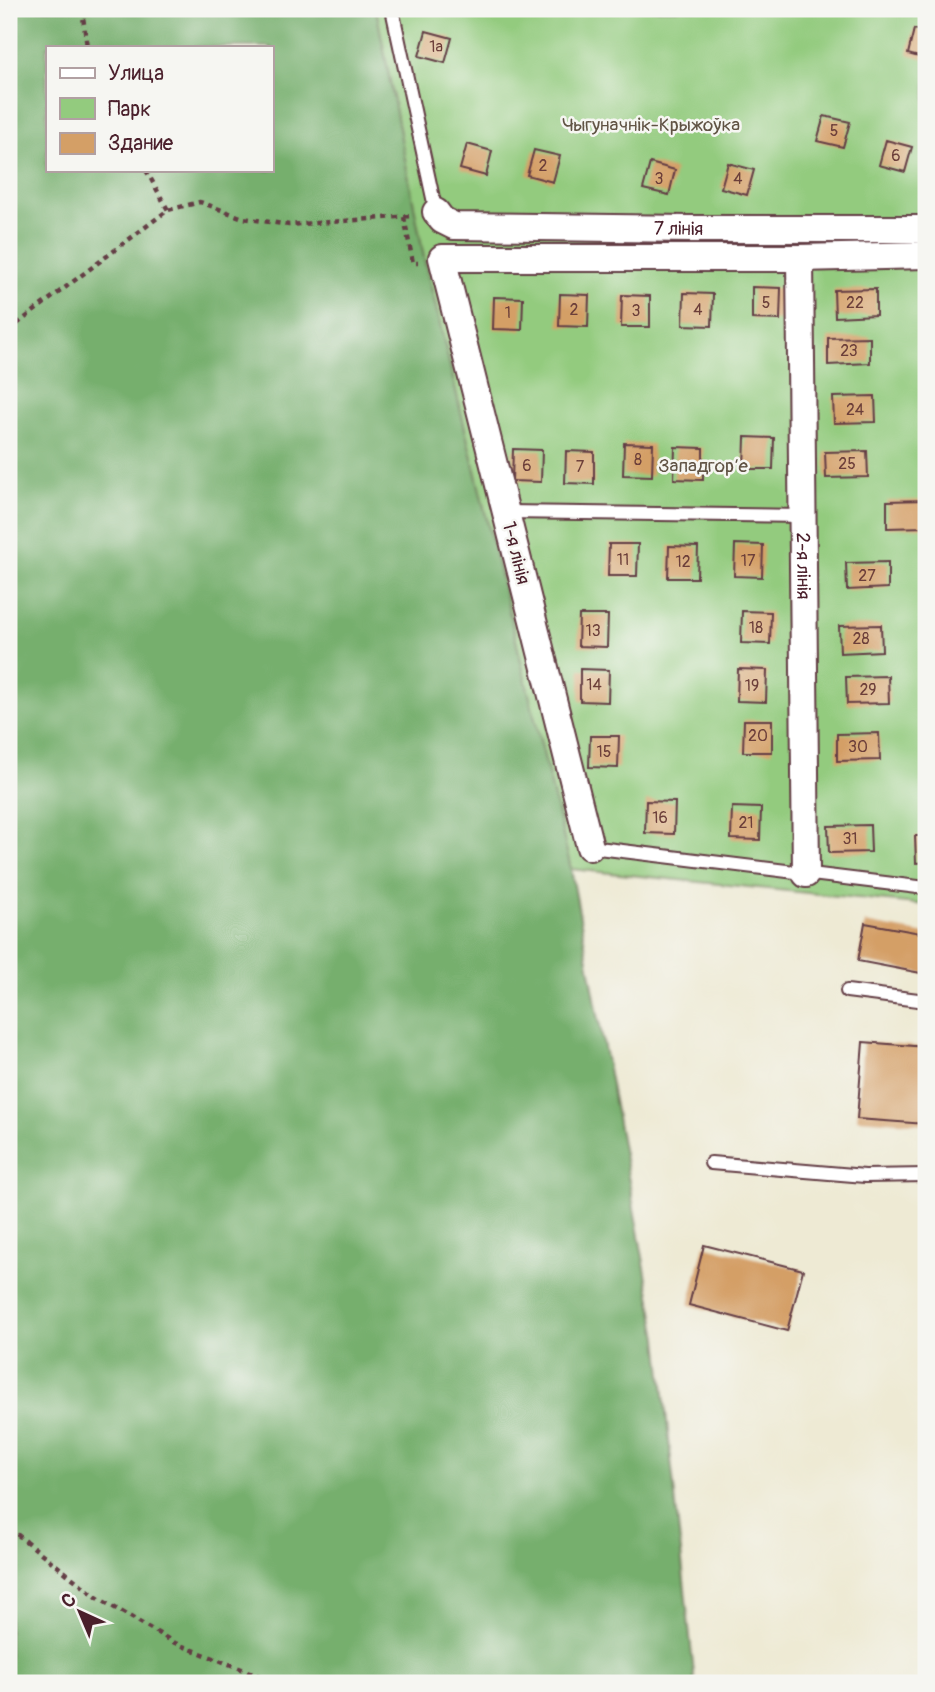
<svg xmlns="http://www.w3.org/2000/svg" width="935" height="1692" viewBox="0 0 935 1692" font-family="Pangolin,sans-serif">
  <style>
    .green { fill: #93cb7e; stroke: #6e7554; stroke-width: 2 }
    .forest { fill: #76af6d; stroke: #60674c; stroke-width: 2; fill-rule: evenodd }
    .building { fill: #d49f66 }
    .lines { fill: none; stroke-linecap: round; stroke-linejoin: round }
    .lane-casing { stroke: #633d44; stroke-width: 16 }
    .street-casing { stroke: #633d44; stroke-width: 30 }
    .path { stroke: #633d44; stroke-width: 4.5; stroke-dasharray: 5 5; stroke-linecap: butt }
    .lane { stroke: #fff; stroke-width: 12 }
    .street { stroke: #fff; stroke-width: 26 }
    .labels { text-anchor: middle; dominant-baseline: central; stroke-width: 5; stroke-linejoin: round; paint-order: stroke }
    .number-label { font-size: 16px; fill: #6c3f3a }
    .park-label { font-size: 19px; fill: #605344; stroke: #f6f6f2 }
    .street-label { font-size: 19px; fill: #4a1f2b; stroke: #f6f6f2 }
  </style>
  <rect width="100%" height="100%" fill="#f6f6f2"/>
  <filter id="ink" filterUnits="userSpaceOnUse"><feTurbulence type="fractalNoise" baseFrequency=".0143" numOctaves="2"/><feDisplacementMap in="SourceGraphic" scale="14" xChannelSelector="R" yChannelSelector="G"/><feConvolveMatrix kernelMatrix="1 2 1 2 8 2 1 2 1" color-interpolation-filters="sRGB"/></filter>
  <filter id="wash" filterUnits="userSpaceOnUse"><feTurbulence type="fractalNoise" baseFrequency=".00686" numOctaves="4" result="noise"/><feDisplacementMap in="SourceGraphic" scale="28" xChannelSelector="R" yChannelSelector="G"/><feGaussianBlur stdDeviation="1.57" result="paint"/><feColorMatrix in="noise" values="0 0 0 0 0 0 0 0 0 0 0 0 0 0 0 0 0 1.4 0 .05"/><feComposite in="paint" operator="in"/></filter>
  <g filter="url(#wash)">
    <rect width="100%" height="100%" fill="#eeead4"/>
    <path class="green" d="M 376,9 L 926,9 L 926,905 L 571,869 L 425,263 Z"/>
    <path class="forest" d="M 9,9 L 376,9 L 425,263 L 571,869 L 658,1338 L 695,1683 L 9,1683 ZM 47,47 L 271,47 L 271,170 L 47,170 Z"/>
    <g id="blocks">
      <path class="building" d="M 914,29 L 926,32 L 926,59 L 908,54 Z
        M 426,31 L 452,38 L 445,63 L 419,56 Z
        M 824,116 L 850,122 L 843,147 L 817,141 Z
        M 886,140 L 912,147 L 905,172 L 879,165 Z
        M 467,144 L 492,151 L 486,176 L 460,169 Z
        M 534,150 L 560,156 L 553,182 L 527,175 Z
        M 650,163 L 675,170 L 669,195 L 643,189 Z
        M 728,163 L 754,170 L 747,195 L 721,188 Z
        M 752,287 L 781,288 L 780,320 L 752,319 Z
        M 876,289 L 876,315 L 835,317 L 834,290 Z
        M 684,293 L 713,294 L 712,326 L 683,325 Z
        M 560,294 L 589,295 L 588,327 L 559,326 Z
        M 622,295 L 650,296 L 650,327 L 621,327 Z
        M 494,297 L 523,298 L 522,330 L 493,329 Z
        M 870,337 L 870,363 L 828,365 L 828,338 Z
        M 875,396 L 876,422 L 834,423 L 833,397 Z
        M 745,437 L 774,438 L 773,469 L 744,469 Z
        M 624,443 L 653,444 L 652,476 L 623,475 Z
        M 675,447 L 703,448 L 703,480 L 674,479 Z
        M 513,449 L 542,450 L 541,482 L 512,481 Z
        M 566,451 L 594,452 L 594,484 L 565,483 Z
        M 867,451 L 868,477 L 826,478 L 825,452 Z
        M 926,500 L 926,527 L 887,528 L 887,501 Z
        M 609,544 L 638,544 L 637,576 L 608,576 Z
        M 735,544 L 763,545 L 762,577 L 734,576 Z
        M 669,546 L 698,547 L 697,578 L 668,578 Z
        M 888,562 L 888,588 L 847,590 L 846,563 Z
        M 742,611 L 771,612 L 770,644 L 741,643 Z
        M 579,615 L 608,615 L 607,647 L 578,646 Z
        M 881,625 L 882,651 L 840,653 L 839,626 Z
        M 580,669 L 609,670 L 608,702 L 580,701 Z
        M 738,669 L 767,670 L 766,702 L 737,701 Z
        M 888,676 L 889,703 L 847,704 L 846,677 Z
        M 744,720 L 772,720 L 772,752 L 743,752 Z
        M 879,733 L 880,760 L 837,761 L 837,734 Z
        M 590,736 L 619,736 L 618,768 L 589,767 Z
        M 646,801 L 675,802 L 674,834 L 645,833 Z
        M 732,807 L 761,808 L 760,840 L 731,839 Z
        M 870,825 L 871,852 L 829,853 L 828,826 Z
        M 915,836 L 926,836 L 926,862 L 916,863 Z
        M 865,923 L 926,934 L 926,974 L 858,961 Z
        M 863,1042 L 926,1047 L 926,1124 L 857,1119 Z
        M 704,1245 L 803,1270 L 787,1331 L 689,1305 Z"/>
    </g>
  </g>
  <g filter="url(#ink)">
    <use href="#blocks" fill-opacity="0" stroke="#633d44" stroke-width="2"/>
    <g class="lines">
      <defs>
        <path id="lane" d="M 392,9 L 436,212
          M 506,512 L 802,516
          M 590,847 L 926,888
          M 847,991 L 926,1001
          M 711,1163 L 865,1176 L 926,1175"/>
        <g id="street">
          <path id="s1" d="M 436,212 L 442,220 L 454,226 L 689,229 L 926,229"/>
          <path id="s2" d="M 800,258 L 806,874"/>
          <path d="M 590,847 L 442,258 L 800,258 L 926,255"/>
        </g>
      </defs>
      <use href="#lane" class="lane-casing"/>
      <use href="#street" class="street-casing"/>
      <path class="path" d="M 82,9 L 87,47
        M 146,170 L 168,210
        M 404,217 L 413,263 L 418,263
        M 9,330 L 168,210 L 200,202 L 243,218 L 289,225 L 411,216
        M 9,1528 L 98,1598 L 175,1643 L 270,1680 L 283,1683"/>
      <use href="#lane" class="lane"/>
      <use href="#street" class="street"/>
    </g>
  </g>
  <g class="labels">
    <g class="number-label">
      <text x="436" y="47">1а</text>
      <text x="834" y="131">5</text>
      <text x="896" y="156">6</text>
      <text x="543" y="166">2</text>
      <text x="659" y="179">3</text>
      <text x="738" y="179">4</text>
      <text x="766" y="303">5</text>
      <text x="855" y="303">22</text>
      <text x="574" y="310">2</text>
      <text x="698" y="310">4</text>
      <text x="636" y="311">3</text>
      <text x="508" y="313">1</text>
      <text x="849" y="351">23</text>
      <text x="855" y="410">24</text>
      <text x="638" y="460">8</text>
      <text x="847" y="464">25</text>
      <text x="527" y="466">6</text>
      <text x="580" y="467">7</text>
      <text x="623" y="560">11</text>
      <text x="748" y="561">17</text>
      <text x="683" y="562">12</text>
      <text x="867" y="576">27</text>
      <text x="756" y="628">18</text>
      <text x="593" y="631">13</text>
      <text x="861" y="639">28</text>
      <text x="594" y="685">14</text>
      <text x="752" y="686">19</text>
      <text x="868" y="690">29</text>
      <text x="758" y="736">20</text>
      <text x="858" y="747">30</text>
      <text x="604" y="752">15</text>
      <text x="660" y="818">16</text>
      <text x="746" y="823">21</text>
      <text x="850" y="839">31</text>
    </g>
    <g class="park-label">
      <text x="651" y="125">Чыгуначнік-Крыжоўка</text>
      <text x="703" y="466">Западгорʼе</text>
    </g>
    <g class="street-label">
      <text stroke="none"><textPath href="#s1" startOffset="248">7 лінія</textPath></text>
      <text transform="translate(516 553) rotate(76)">1-я лінія</text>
      <text stroke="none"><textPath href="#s2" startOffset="308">2-я лінія</textPath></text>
    </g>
  </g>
  <rect width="935" height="1692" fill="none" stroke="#f6f6f2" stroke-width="35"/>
  <rect x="46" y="46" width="228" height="126" fill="#f6f6f2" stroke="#b1a0a2" stroke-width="2"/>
  <rect x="60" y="68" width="35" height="10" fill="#ffffff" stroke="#b1a0a2" stroke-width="2"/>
  <text x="108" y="80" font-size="21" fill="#4a1f2b">Улица</text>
  <rect x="60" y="98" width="35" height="21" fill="#93cb7e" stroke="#b1a0a2" stroke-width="2"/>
  <text x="108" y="116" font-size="21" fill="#4a1f2b">Парк</text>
  <rect x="60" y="133" width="35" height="21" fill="#d49f66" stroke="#b1a0a2" stroke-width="2"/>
  <text x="108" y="150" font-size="21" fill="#4a1f2b">Здание</text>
  <g transform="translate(80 1612) rotate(316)" stroke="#f6f6f2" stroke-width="5" paint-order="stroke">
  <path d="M0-5L12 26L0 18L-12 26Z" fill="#4a1f2b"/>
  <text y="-10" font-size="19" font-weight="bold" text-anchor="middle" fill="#4a1f2b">С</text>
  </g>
</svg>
